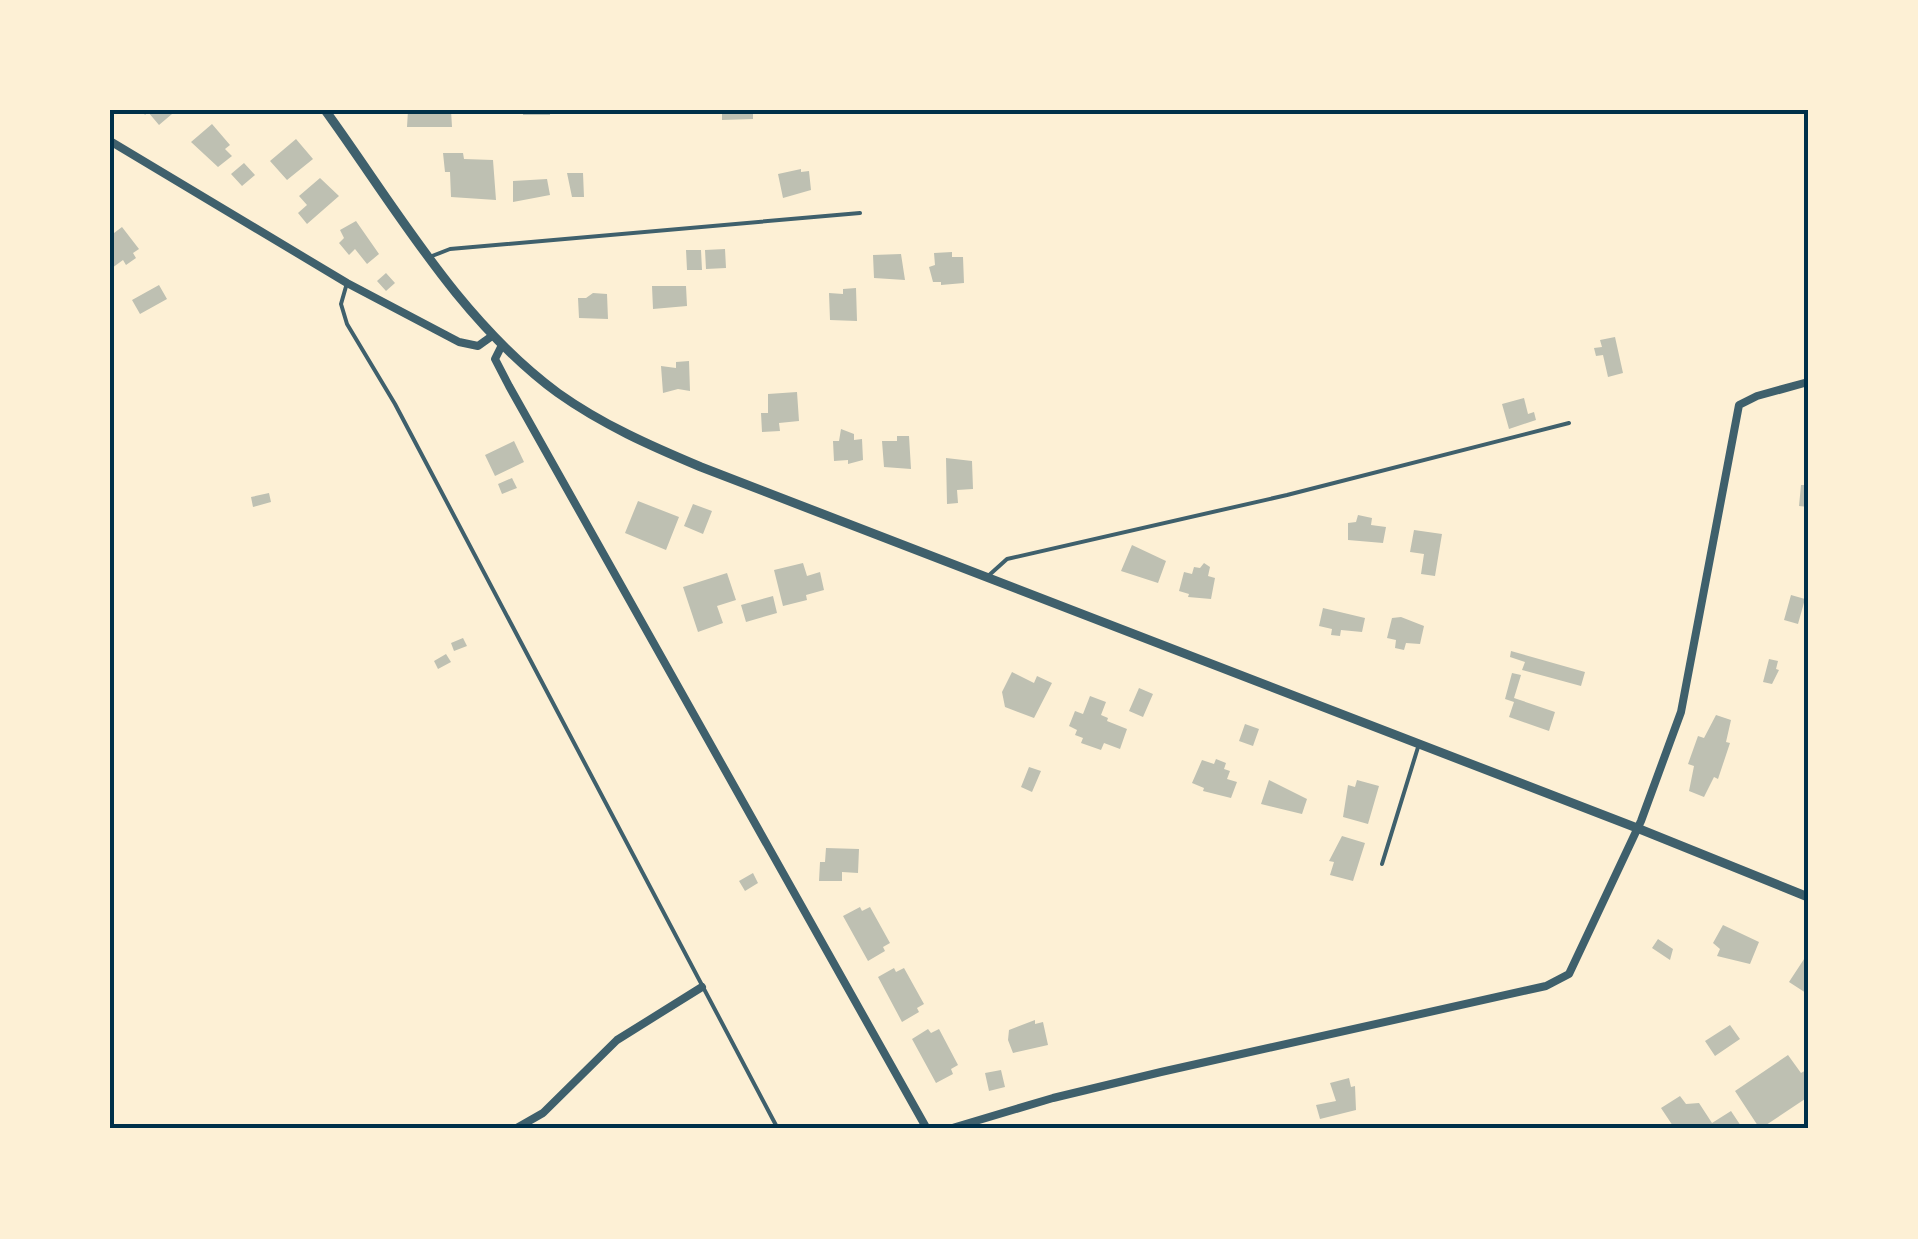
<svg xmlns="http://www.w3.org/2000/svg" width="1918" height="1239" viewBox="0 0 1918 1239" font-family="'Archivo Narrow',sans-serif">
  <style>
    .building { fill: #bec0b2 }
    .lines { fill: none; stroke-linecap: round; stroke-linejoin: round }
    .service { stroke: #3f606c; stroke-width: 4 }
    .minor { stroke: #3f606c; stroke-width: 8 }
    .tertiary { stroke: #3f606c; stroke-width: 9 }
    .neatline { fill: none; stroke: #003049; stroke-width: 4 }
  </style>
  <rect width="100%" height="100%" fill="#fdf0d5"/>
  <path class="building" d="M 141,110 L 169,110 L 172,114 L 159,125 L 148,112 L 145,115 Z
    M 408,110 L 451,110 L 452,127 L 407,127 Z
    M 523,110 L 550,110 L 550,115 L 523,115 Z
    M 722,110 L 753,110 L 753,119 L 722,120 Z
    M 212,124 L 230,145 L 225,149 L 232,156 L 218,167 L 191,142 Z
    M 296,139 L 313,159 L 287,180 L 270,161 Z
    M 443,153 L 463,153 L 464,159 L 493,160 L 496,200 L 451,197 L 450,172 L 445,172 Z
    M 244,163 L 255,175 L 242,186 L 231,174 Z
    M 801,169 L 801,172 L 809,171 L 811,190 L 783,198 L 778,174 Z
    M 567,173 L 583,173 L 584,197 L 572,197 Z
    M 320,178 L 339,196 L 307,224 L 298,213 L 307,205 L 299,196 Z
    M 547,179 L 550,195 L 513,202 L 513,181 Z
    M 356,221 L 379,254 L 367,264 L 355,249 L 349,255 L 339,243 L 344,238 L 340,230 Z
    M 122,227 L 139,249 L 133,253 L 136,258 L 126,265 L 123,260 L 112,268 L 110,236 Z
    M 725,249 L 726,268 L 706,269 L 705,250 Z
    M 686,250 L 701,250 L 702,270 L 687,270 Z
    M 952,252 L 952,257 L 963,257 L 964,283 L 941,285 L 941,282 L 933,282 L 929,267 L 935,265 L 934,253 Z
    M 901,254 L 905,280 L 874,278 L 873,255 Z
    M 386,273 L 395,283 L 386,291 L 377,281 Z
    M 159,285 L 167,299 L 140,314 L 132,300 Z
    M 652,286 L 686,286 L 687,306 L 653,309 Z
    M 856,288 L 857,321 L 830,320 L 829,293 L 843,294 L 843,289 Z
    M 593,293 L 607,294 L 608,319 L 579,318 L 578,298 L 586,298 Z
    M 1615,337 L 1623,373 L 1608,377 L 1603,355 L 1596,356 L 1594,348 L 1602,347 L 1600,340 Z
    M 689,361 L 690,391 L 678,389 L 663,393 L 661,366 L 676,368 L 676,362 Z
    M 797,392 L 799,421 L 779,423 L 780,431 L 762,432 L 761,413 L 768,413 L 768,394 Z
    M 1524,398 L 1528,414 L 1534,412 L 1536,420 L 1509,429 L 1502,404 Z
    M 841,429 L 854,434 L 854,440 L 862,439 L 863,460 L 848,464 L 848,460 L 834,461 L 833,441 L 839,441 Z
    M 897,436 L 909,436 L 911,469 L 884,467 L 882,441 L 897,441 Z
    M 514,441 L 524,462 L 495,476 L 485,455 Z
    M 946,458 L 972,461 L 973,489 L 957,490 L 958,503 L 947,504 Z
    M 512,478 L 517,488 L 502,494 L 498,484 Z
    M 1801,485 L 1808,485 L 1808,507 L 1799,506 Z
    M 269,493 L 271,502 L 253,507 L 251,497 Z
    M 638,501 L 679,517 L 666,550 L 625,533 Z
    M 693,504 L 712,511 L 703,534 L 684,526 Z
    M 1358,515 L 1372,518 L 1371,525 L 1386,527 L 1383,543 L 1348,540 L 1348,523 L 1356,522 Z
    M 1414,530 L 1442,534 L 1435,576 L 1421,574 L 1424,554 L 1410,552 Z
    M 1132,545 L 1166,561 L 1158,583 L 1121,571 Z
    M 803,563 L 807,576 L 820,572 L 824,590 L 806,595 L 807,600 L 783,606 L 774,570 Z
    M 1204,563 L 1210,567 L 1208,576 L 1215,578 L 1211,599 L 1188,597 L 1189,594 L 1179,591 L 1184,572 L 1192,574 L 1194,567 L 1200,568 Z
    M 727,573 L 736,600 L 717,606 L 723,623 L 698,632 L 683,587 Z
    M 1791,595 L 1805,599 L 1798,624 L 1784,620 Z
    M 773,596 L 777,613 L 746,622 L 741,605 Z
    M 1323,608 L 1365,618 L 1362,632 L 1341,630 L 1340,636 L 1331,635 L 1332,629 L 1319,626 Z
    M 1401,617 L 1424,626 L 1420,644 L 1406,643 L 1404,650 L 1395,648 L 1396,640 L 1387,638 L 1392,618 Z
    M 463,638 L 467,646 L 454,651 L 451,643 Z
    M 1511,651 L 1585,672 L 1581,686 L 1522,670 L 1525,662 L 1510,657 Z
    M 446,654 L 451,662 L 438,669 L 434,661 Z
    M 1769,659 L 1778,661 L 1776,669 L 1779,670 L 1772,684 L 1763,682 Z
    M 1012,672 L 1034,683 L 1037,676 L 1052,683 L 1034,718 L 1005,707 L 1002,692 Z
    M 1512,673 L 1521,675 L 1514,698 L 1555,712 L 1549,731 L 1509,717 L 1514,702 L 1505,699 Z
    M 1139,688 L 1153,694 L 1143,717 L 1129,711 Z
    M 1090,696 L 1106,702 L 1101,715 L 1108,718 L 1107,721 L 1127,729 L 1120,749 L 1104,743 L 1101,750 L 1081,743 L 1083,738 L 1075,735 L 1077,730 L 1069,726 L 1075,711 L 1083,714 Z
    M 1716,715 L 1731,720 L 1726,742 L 1730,743 L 1718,779 L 1714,777 L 1704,797 L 1689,791 L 1694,766 L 1688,764 L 1698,736 L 1704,738 Z
    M 1245,724 L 1259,729 L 1253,746 L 1239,741 Z
    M 1216,759 L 1226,763 L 1224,769 L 1230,771 L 1227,779 L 1237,782 L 1231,798 L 1203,791 L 1204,788 L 1192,783 L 1202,760 L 1214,764 Z
    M 1029,767 L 1041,771 L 1032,792 L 1021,787 Z
    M 1269,780 L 1307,799 L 1302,814 L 1261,804 Z
    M 1357,780 L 1379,786 L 1368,824 L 1343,817 L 1348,785 L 1355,787 Z
    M 1342,836 L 1365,843 L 1353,881 L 1330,875 L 1334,862 L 1329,861 Z
    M 826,848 L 859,849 L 858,873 L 842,872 L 842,881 L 819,881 L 820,862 L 825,862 Z
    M 753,873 L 758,883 L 745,891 L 739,881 Z
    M 860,907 L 862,911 L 870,907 L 890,943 L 883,947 L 885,951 L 868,961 L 843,916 Z
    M 1723,925 L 1759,942 L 1750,964 L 1717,956 L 1720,949 L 1713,943 Z
    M 1658,939 L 1673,949 L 1670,960 L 1652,948 Z
    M 1808,953 L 1808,990 L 1806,993 L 1789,982 Z
    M 894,968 L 896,972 L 904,968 L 924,1004 L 917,1008 L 919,1012 L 902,1022 L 878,977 Z
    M 1035,1020 L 1035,1024 L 1043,1022 L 1048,1045 L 1013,1053 L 1008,1040 L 1009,1030 Z
    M 1730,1025 L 1740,1039 L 1715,1056 L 1705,1041 Z
    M 928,1029 L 931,1033 L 939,1029 L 958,1065 L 951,1069 L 953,1074 L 936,1083 L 912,1039 Z
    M 1788,1055 L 1801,1073 L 1808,1069 L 1808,1097 L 1760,1129 L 1735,1091 Z
    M 1001,1070 L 1005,1087 L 989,1091 L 985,1073 Z
    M 1349,1078 L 1351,1087 L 1355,1086 L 1356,1110 L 1320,1119 L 1316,1105 L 1336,1101 L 1330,1083 Z
    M 1680,1096 L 1686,1104 L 1699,1103 L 1712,1123 L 1731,1111 L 1743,1129 L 1675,1129 L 1661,1108 Z"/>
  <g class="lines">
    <path class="service" d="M 432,256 L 450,249 L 860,213
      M 347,283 L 341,304 L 347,324 L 395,404 L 778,1129
      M 987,577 L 1007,559 L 1287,495 L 1569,423
      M 1382,864 L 1419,744"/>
    <path class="minor" d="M 110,141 L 347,283 L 459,342 L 478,346 L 492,336
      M 502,345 L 495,359 L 509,386 L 927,1129
      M 515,1129 L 543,1113 L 617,1040 L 702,987
      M 949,1129 L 1053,1098 L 1161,1072 L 1546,986 L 1569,974 L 1641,821 L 1681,712 L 1739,405 L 1757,396 L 1808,382"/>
    <path class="tertiary" d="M 325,110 C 396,208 459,320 558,393 C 603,425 651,446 701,467 L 1637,828 L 1808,897"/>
  </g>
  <rect width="1918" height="1239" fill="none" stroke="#fdf0d5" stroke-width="225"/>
  <rect x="112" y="112" width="1694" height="1014" class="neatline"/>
</svg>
